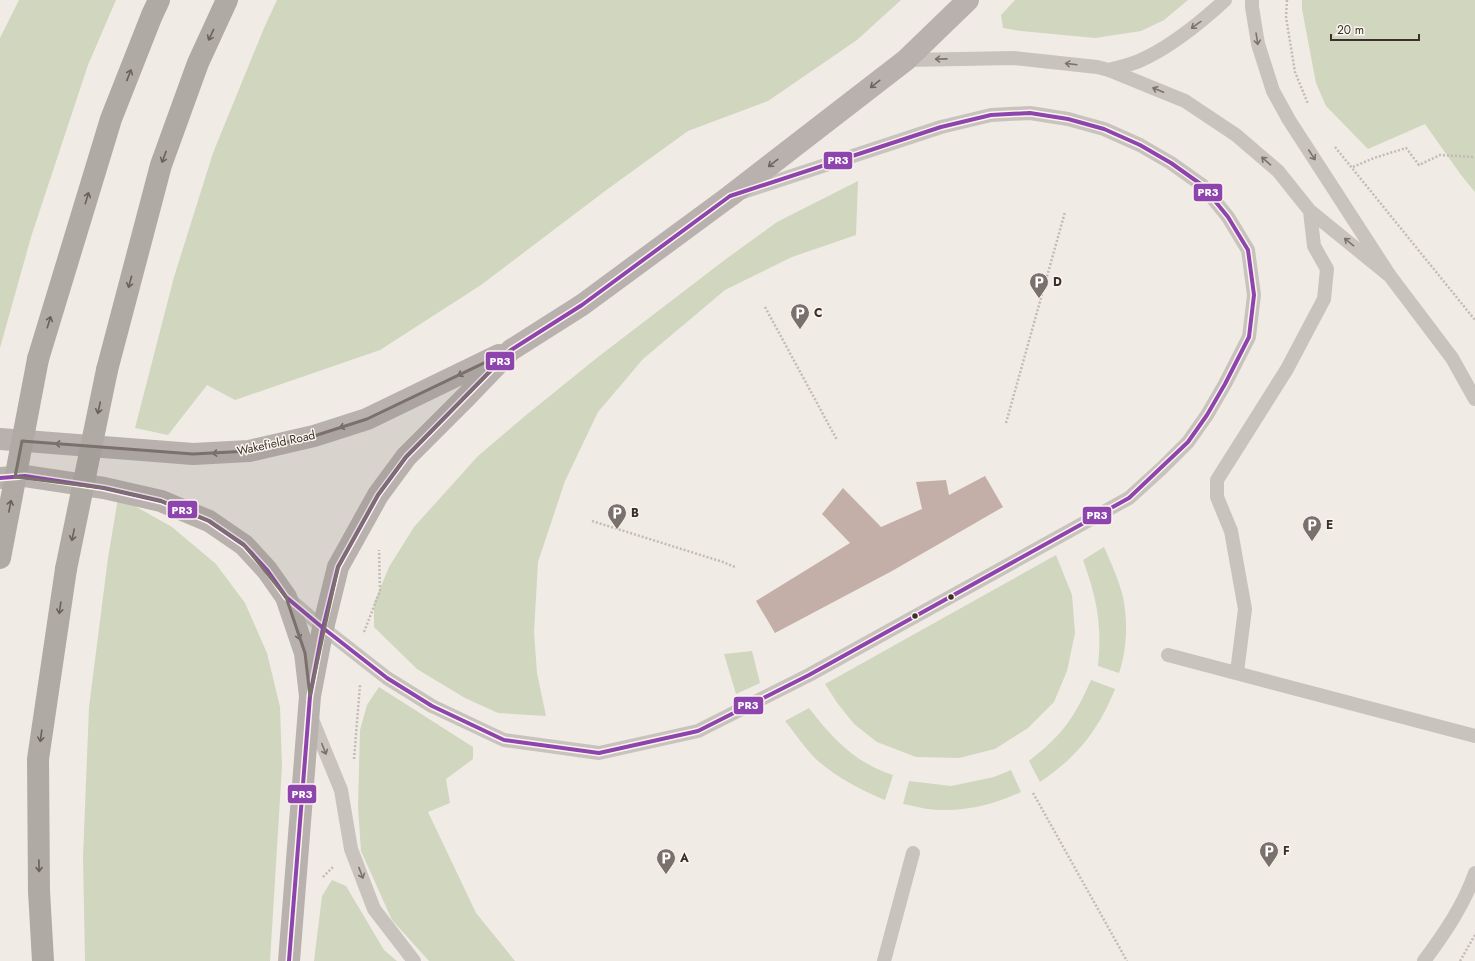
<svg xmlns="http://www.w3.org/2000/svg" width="1475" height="961" viewBox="0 0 1475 961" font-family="Jost,sans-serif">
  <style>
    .green { fill: #d1d6bf }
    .building { fill: #c3afa7 }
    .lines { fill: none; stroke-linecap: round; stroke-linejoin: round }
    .path { stroke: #c2bbb6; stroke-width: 2.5; stroke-dasharray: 2 2; stroke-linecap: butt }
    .lane { stroke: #c9c3be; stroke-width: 14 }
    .primary { stroke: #b8b1ad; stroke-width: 22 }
    .highway { stroke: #afaaa4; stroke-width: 22 }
    .highway-bridge { stroke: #afaaa4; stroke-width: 22 }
    .bus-1-casing { stroke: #fbf5ee; stroke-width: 7 }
    .bus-1 { stroke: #8e44ad; stroke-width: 4 }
    .oneway { stroke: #7b726d }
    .oneway2 { stroke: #69615b }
    .oneway3 { stroke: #6d645f }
    .marked { fill: #7a716c; fill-opacity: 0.2; stroke: #7a716c; stroke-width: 3; stroke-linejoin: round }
    .bus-dot { fill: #3b302b; stroke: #fbf5ee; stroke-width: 1.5 }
    .labels { text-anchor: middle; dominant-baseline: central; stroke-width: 3; stroke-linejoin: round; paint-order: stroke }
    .poi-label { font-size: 12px; font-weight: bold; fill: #3b302b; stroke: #fbf5ee; text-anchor: start }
    .street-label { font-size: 12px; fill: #3b302b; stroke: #fbf5ee }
    .line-badge { stroke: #fbf5ee; stroke-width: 1.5 }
    .badge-label { font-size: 11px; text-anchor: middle; font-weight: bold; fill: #fff }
  </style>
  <rect width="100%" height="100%" fill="#f0ebe5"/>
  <path class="green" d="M 19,0 L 116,0 L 88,65 L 31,237 L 0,348 L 0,38 Z
    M 277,0 L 901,0 L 857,40 L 768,101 L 688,131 L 605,191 L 481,285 L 380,350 L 235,400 L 207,385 L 168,435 L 135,428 L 174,277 L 213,153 L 264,28 Z
    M 1015,0 L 1188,0 L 1164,20 L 1141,31 L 1095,38 L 1021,31 L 1003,28 L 1001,15 Z
    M 1302,0 L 1475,0 L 1475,192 L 1461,175 L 1425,124 L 1368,149 L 1326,106 L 1316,83 L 1302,9 Z
    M 858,181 L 856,235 L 792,257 L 725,290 L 643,359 L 598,412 L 565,481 L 538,562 L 534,632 L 537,673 L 546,716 L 498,713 L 465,698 L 417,669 L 374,627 L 374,603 L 389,567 L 414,527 L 478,456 L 525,416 L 598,357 L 726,259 L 777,222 Z
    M 118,498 L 133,505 L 172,527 L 216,564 L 245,603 L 267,653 L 280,707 L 282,766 L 270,961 L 85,961 L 83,857 L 89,707 L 108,558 Z
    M 1104,547 C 1111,563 1119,580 1123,597 C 1128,621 1127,650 1119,673 L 1098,666 C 1099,654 1100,641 1099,629 C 1098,605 1091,582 1083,560 Z
    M 1056,555 L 1072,595 L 1075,633 L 1067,671 L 1054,702 L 1028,728 L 995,749 L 959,758 L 916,757 L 877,742 L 854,724 L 838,704 L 825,684 Z
    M 752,651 L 760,683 L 736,694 L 724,654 Z
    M 1091,680 L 1115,689 C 1098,731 1077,757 1040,782 L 1029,761 C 1036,755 1044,749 1050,743 C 1069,726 1081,703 1091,680 Z
    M 379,687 L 473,747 L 473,759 L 446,779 L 450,803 L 428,812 L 476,913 L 515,961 L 429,961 L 392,920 L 361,851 L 358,807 L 360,730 L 367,705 Z
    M 809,708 C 832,738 855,763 893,775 L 885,800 C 861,790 838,778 818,761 C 805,749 796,734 785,721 Z
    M 1011,770 L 1021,792 C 995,804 969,811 940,810 C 927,810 915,806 903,804 L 909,781 L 951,786 L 994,777 Z
    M 332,880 L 346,886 L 384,950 L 397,961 L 314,961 L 322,896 Z"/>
  <path class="building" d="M 985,476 L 1003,507 L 892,571 L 775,633 L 756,601 L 850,543 L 822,514 L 843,488 L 881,527 L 922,509 L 916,482 L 946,480 L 949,495 Z"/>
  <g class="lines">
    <path class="path" d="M 1287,0 L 1286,17 L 1295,72 L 1308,104
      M 1335,147 L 1475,320
      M 1353,167 L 1374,158 L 1406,148 L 1419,165 L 1440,155 L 1475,157
      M 765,307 L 837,440
      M 1006,423 L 1065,212
      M 592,521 L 723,562 L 735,567
      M 364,632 L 380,591 L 379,550
      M 354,759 L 360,685
      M 1033,793 L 1127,961
      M 323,877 L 334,866
      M 1460,961 L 1475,935"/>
    <path class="lane" d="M 1252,0 L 1252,7 L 1258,44 L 1273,91 L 1289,120 L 1390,276 L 1452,358 L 1475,399
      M 906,60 L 1014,58 L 1097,67 L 1109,70 L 1185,101 L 1236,135 L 1278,171 L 1310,211 L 1390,276
      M 1109,70 C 1119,67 1130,65 1139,61 C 1171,47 1200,23 1225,0
      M 288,598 L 323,628 L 387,678 L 432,706 L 504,740 L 599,753 L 698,731 L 809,675 L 1129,498 L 1162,468 L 1188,442 L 1207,415 L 1225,384 L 1249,337 L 1254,295 L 1248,250 L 1228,217 L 1202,185 L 1171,163 L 1140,145 L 1104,129 L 1068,119 L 1030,113 L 991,115 L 941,127 L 743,192
      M 1168,655 L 1475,736
      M 1237,672 L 1245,609 L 1231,531 L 1217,497 L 1217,480 L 1287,369 L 1324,299 L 1327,269 L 1314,246 L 1310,211
      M 311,717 L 341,790 L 351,849 L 374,909 L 414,961
      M 884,961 L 913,853
      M 1424,961 C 1444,934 1464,905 1475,873"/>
    <path class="primary" d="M 0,439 L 193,454 L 249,451 L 314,436 L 367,419 L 499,355
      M 0,478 L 25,476 L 104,488 L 161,501 L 209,521 L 244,545 L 267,570 L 286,597 L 305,653 L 310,696 L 289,961
      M 310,696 L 323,628 L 338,567 L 378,495 L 406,457 L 467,396 L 511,350 L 582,305 L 730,196 L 906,60 L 968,0"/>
    <path class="highway" d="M 38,359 L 111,119 L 152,15 L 159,0
      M 107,370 L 161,165 L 198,63 L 227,0
      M 43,961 L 39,891 L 38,759 L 66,569"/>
    <path class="highway-bridge" d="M 0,558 L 38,359
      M 66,569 L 107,370"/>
    <defs>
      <path id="bus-1" d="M 1030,113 L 1068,119 L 1104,129 L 1140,145 L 1171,163 L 1202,185 L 1228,217 L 1248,250 L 1254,295 L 1249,337 L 1225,384 L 1207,415 L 1188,442 L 1129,498 L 809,675 L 698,731 L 599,753 L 504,740 L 432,706 L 387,678 L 323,628 L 338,567 L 378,495 L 406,457 L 511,350 L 582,305 L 730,196 L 941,127 L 991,115 Z
        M 0,478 L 25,476 L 104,488 L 161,501 L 209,521 L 244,545 L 267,570 L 286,597 L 323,628
        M 289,961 L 310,696 L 323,628"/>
    </defs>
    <use href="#bus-1" class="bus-1-casing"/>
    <use href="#bus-1" class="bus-1"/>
  </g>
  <defs><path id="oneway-shaft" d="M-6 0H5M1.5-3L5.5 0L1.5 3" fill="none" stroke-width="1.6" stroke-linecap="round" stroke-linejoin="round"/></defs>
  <g class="oneway">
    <use href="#oneway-shaft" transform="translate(1196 25) rotate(144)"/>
    <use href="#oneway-shaft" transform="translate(1257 39) rotate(81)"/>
    <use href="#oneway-shaft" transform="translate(941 59) rotate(179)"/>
    <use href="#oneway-shaft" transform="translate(1071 64) rotate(-173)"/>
    <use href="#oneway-shaft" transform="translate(1158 90) rotate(-157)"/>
    <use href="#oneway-shaft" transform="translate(1312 155) rotate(57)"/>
    <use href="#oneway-shaft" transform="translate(1266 161) rotate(-139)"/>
    <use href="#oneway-shaft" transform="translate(1349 242) rotate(-141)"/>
    <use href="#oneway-shaft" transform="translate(324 749) rotate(68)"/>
    <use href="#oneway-shaft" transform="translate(361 873) rotate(69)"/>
  </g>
  <g class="oneway2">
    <use href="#oneway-shaft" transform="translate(211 35) rotate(115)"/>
    <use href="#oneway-shaft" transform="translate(129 75) rotate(-69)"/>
    <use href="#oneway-shaft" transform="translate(164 157) rotate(110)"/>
    <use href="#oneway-shaft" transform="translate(87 198) rotate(-73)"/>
    <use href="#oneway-shaft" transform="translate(130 282) rotate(105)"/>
    <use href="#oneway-shaft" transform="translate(49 322) rotate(-73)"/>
    <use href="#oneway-shaft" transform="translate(99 408) rotate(102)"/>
    <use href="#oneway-shaft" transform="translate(10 506) rotate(-79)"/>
    <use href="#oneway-shaft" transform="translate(73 535) rotate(102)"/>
    <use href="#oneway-shaft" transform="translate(60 608) rotate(98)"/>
    <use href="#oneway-shaft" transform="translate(41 736) rotate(98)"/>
    <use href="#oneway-shaft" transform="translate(39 866) rotate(89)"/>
  </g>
  <g class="oneway3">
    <use href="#oneway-shaft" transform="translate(875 84) rotate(142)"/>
    <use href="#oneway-shaft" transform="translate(773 163) rotate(142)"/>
    <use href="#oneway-shaft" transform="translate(463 373) rotate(154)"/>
    <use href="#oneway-shaft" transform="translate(345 426) rotate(162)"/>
    <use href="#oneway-shaft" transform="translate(61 444) rotate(-176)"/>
    <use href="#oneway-shaft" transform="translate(218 453) rotate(177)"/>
    <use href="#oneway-shaft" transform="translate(298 634) rotate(72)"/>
  </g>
  <path class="marked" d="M 511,350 L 406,457 L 378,495 L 338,567 L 310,696 L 305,653 L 286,597 L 244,545 L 209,521 L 161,501 L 104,488 L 15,477 L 22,441 L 193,454 L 249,451 L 314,436 L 367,419 Z"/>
  <defs>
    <symbol id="parking-pin" viewBox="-11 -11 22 30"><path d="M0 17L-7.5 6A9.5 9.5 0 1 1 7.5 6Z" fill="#7a716c" stroke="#fbf5ee"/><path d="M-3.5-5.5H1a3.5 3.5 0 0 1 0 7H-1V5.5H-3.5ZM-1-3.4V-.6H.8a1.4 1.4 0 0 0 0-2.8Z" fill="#fff"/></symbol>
  </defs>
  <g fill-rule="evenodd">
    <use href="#parking-pin" x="1028" y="271" width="22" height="30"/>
    <use href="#parking-pin" x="789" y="302" width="22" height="30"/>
    <use href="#parking-pin" x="606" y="502" width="22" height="30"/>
    <use href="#parking-pin" x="1301" y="514" width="22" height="30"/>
    <use href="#parking-pin" x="1258" y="840" width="22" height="30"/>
    <use href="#parking-pin" x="655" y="847" width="22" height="30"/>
  </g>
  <g class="bus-dot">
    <circle cx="951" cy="597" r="3.5"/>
    <circle cx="915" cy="616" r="3.5"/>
  </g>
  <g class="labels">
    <g class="poi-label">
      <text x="1053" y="282">D</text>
      <text x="814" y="313">C</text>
      <text x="631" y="513">B</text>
      <text x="1326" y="525">E</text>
      <text x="1283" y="851">F</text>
      <text x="680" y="858">A</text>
    </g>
    <g class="street-label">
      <text transform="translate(276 443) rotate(-12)">Wakefield Road</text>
    </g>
  </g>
  <g class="line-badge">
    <rect x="823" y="151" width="30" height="19" rx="4" fill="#8e44ad"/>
    <rect x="1193" y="183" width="30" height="19" rx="4" fill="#8e44ad"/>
    <rect x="485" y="351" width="30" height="20" rx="4" fill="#8e44ad"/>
    <rect x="167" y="500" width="31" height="19" rx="4" fill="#8e44ad"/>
    <rect x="1082" y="506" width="30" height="19" rx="4" fill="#8e44ad"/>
    <rect x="733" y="696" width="31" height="19" rx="4" fill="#8e44ad"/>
    <rect x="287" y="784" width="30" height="20" rx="4" fill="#8e44ad"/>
  </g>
  <g class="badge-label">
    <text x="838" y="164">PR3</text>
    <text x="1208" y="196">PR3</text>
    <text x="500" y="365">PR3</text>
    <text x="182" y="514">PR3</text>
    <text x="1097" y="519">PR3</text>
    <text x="748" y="709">PR3</text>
    <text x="302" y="798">PR3</text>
  </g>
  <path d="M1331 34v6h88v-6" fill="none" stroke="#3b302b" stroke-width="2"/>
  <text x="1337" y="34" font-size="12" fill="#3b302b" stroke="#fbf5ee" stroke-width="3" paint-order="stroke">20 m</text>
</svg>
